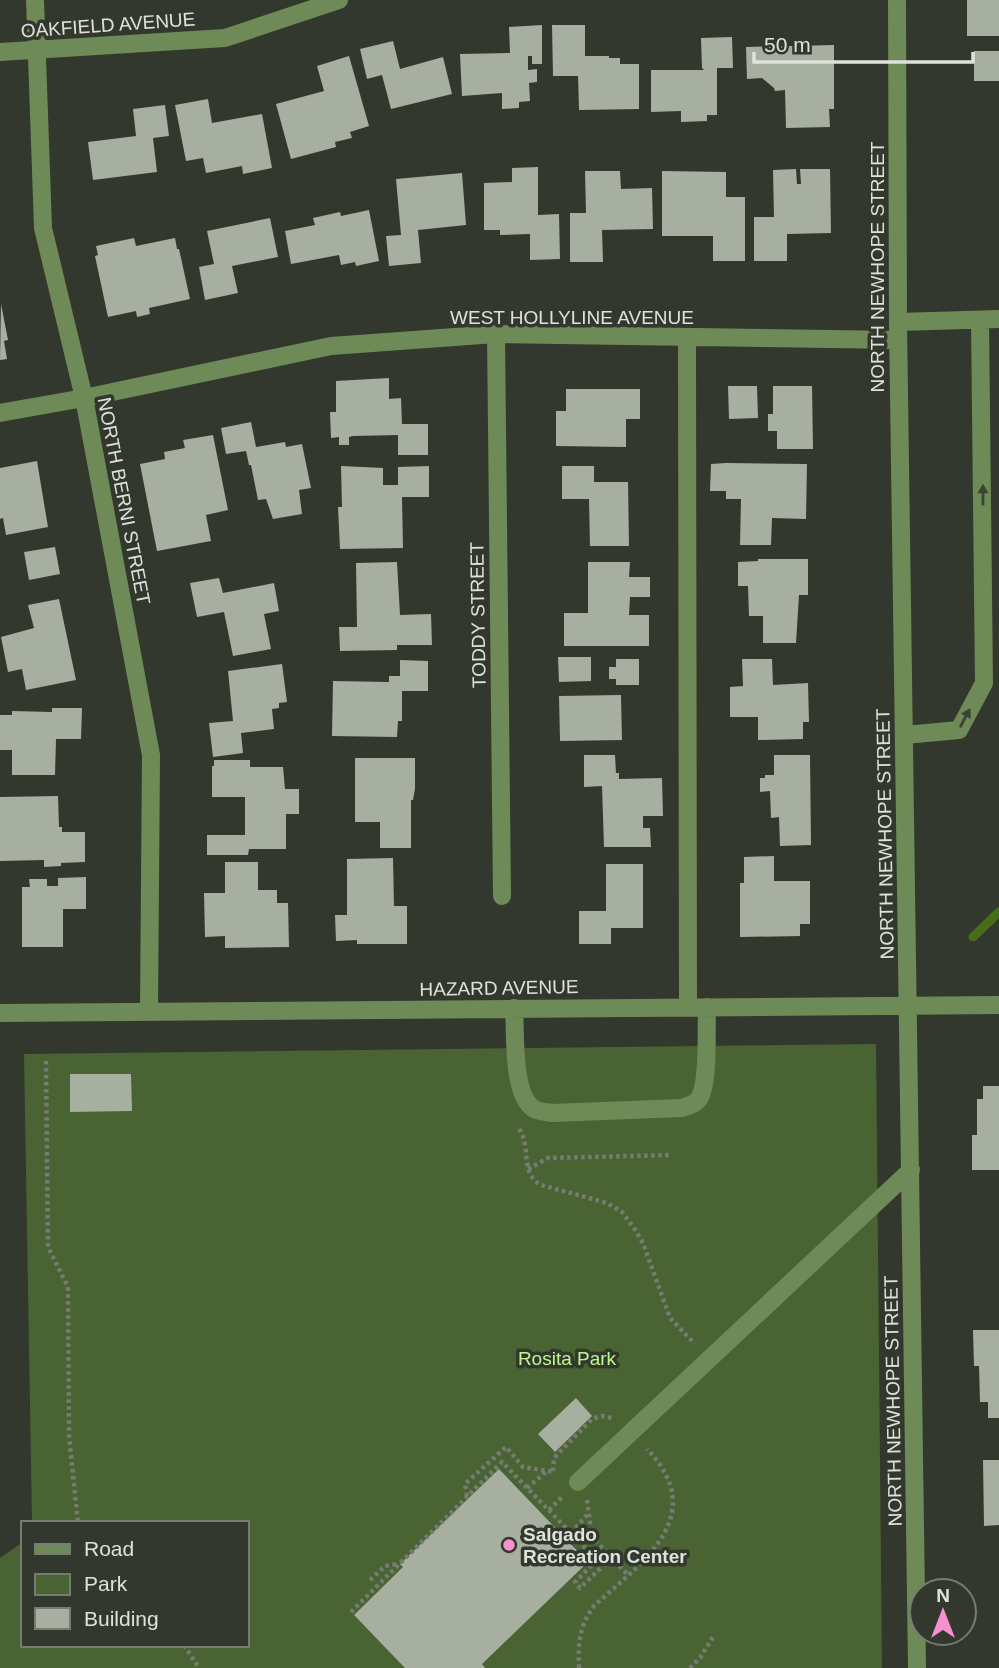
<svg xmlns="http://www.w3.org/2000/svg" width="999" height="1668" viewBox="0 0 999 1668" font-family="Arial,sans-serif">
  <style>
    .green { fill: #496333 }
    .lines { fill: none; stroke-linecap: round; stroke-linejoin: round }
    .stream { stroke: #466e1a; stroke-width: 9 }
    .building { fill: #a7afa1 }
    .path { stroke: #777c73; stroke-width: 4.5; stroke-dasharray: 3.5 3.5; stroke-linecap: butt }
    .minor { stroke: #6e8a57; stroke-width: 18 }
    .oneway { fill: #3b4433 }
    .poi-dot { fill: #f590d1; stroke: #32382d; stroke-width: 2.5 }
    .labels { text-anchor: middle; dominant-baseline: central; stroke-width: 7; stroke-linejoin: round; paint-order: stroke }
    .street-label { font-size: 19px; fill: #dee2db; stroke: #32382d }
    .park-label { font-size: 19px; fill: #bdf78b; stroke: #32382d }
    .poi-label { font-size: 19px; font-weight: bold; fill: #dee2db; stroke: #32382d; text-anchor: start }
  </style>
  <rect width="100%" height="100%" fill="#32382d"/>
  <path class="green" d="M 876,1044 L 882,1668 L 0,1668 L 0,1558 L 23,1542 L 23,1645 L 247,1645 L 247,1523 L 32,1523 L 24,1054 Z"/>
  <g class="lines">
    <path class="stream" d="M 973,937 L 999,912"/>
  </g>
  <path class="building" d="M 967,0 L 999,0 L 999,36 L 967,36 Z
    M 542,25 L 542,64 L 532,64 L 532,56 L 528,56 L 528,70 L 537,69 L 537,82 L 529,83 L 530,101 L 519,102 L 519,108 L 502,109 L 502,93 L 462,96 L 460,54 L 510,53 L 509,27 Z
    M 552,25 L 585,25 L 585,56 L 609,56 L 609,58 L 620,58 L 620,64 L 639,64 L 639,109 L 579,110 L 578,76 L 553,76 Z
    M 732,37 L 733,68 L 717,68 L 717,115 L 707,115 L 707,121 L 681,122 L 681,111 L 651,112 L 651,70 L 704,70 L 702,68 L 701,38 Z
    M 393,41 L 400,69 L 443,57 L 452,94 L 391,109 L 382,75 L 367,79 L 360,49 Z
    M 834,45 L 834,109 L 829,109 L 830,127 L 786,128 L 785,90 L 775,91 L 774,88 L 762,78 L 747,79 L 746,47 Z
    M 974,51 L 999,51 L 999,81 L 974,81 Z
    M 349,56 L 369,126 L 350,132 L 352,138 L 335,142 L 336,147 L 291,159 L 276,104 L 324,91 L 317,66 Z
    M 208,99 L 212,123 L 262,114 L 272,168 L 243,174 L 242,166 L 206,173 L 203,158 L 186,161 L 175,105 Z
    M 165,105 L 169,136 L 153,138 L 157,172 L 93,180 L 88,142 L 136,136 L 133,109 Z
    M 538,167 L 538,215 L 559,214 L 560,259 L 530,260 L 530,234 L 500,235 L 500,230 L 484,230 L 484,183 L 512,182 L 512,168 Z
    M 796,169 L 797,184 L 801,184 L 800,169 L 830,169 L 831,233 L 787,234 L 787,261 L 754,261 L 754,217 L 774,217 L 773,170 Z
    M 585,171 L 620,171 L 621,189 L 652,188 L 653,229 L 602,230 L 603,262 L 570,262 L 570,213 L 586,213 Z
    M 662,171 L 726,172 L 726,197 L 745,197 L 745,261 L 713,261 L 713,236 L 662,236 Z
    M 462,173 L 466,225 L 418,230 L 421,263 L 389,266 L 386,236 L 401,235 L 396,179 Z
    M 369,210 L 379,261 L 356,266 L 355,262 L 341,265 L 339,255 L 291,264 L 285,231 L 315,225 L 313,218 L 340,212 L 341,216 Z
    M 270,218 L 278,257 L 232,266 L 238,293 L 205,300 L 199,267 L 214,264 L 207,231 Z
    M 134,238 L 136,246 L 175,238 L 177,249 L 179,249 L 190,299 L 149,308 L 150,314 L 137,317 L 136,311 L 108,317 L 95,256 L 98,255 L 96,246 Z
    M 1,304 L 8,340 L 4,341 L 7,359 L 0,360 Z
    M 389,378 L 389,399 L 401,398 L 402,424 L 428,424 L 428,455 L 398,455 L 398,435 L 353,436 L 349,437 L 349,445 L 339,445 L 339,437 L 331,438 L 330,412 L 336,412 L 336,381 Z
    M 728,386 L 757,386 L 758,418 L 729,419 Z
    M 773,386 L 812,386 L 813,449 L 777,449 L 777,431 L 768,431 L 768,414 L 773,414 Z
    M 566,389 L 640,389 L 640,419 L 626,419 L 626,447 L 556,446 L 556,411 L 566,411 Z
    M 251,422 L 256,447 L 285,442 L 286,447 L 302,444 L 311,488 L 299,490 L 302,514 L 273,519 L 266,499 L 258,500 L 251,465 L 249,465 L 246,451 L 226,454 L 221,428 Z
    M 213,435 L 228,510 L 206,515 L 211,541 L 157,551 L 140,464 L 165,459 L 164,452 L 185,448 L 183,440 Z
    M 37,461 L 48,527 L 6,535 L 3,518 L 0,519 L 0,468 Z
    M 726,463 L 807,464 L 806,519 L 772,518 L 771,545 L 740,545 L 741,499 L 726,499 L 726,491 L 710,491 L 711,464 Z
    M 341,466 L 383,468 L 383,485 L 398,485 L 398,467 L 429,466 L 429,497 L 402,497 L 403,548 L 340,549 L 338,507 L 342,507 Z
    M 562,466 L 594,466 L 594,482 L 628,482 L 629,546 L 590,546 L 589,499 L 562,499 Z
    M 55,547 L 60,574 L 29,580 L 24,552 Z
    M 758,559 L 808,559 L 808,595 L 799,595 L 796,643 L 763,643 L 763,616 L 749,616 L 748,586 L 738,586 L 738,562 L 758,561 Z
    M 397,562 L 400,615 L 431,614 L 432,645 L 397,645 L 397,650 L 340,651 L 339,627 L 357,627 L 356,563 Z
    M 588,562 L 630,562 L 629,577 L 650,577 L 650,597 L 630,597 L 629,615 L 649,615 L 649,646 L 564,646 L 564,613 L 588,613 Z
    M 219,578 L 223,593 L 274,583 L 279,611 L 264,614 L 271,649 L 233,656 L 224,612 L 197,617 L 190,583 Z
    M 59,599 L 76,680 L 26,690 L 22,669 L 8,672 L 1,637 L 34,628 L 28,605 Z
    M 558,657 L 591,657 L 591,681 L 559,682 Z
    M 616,659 L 639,659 L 639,685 L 616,685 L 616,679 L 609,679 L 609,667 L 616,667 Z
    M 742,659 L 772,659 L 773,685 L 808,683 L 809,722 L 803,722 L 803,739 L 758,740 L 758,717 L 730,717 L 730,687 L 743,686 Z
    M 400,660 L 428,661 L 428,691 L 402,691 L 402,721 L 398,721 L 397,737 L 332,736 L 333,681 L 389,682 L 389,676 L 400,676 Z
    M 282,664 L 287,702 L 279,703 L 279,708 L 272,709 L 274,729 L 241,733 L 243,753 L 213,757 L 209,723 L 233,721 L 228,671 Z
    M 621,695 L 622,740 L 560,741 L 559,696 Z
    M 52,708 L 82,708 L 81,739 L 56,739 L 55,775 L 12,775 L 12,750 L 0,750 L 0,715 L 12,715 L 12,711 L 52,712 Z
    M 584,755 L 615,755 L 616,773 L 619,773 L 619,779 L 662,778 L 663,816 L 643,816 L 643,828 L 650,828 L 651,847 L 604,847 L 602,786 L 584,787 Z
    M 774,755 L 810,755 L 811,845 L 780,846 L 779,817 L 771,818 L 770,791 L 760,792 L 760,778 L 765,778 L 765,775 L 774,775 Z
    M 355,758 L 415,758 L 415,789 L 413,800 L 411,800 L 411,848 L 380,848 L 380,822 L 355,822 Z
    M 214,760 L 250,760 L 250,767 L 283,767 L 285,789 L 299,789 L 299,814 L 286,814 L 286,849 L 249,849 L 248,855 L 207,855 L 207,835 L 245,835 L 245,797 L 212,797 L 212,766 L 214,766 Z
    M 58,796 L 59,827 L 62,827 L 62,832 L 85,832 L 85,862 L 61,863 L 61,866 L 44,867 L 44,860 L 0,861 L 0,797 Z
    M 774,856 L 774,881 L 810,881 L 810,924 L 800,924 L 800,936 L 740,937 L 740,883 L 744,883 L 744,857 Z
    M 393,858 L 394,906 L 407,906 L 407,944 L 357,944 L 357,940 L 336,941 L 335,915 L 347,915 L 347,859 Z
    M 225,862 L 258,862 L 258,890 L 277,890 L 277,903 L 288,903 L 289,947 L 225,948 L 225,936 L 205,937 L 204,893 L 225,893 Z
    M 606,864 L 643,864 L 643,928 L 611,928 L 611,944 L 579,944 L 579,911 L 606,911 Z
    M 86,877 L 86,909 L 63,909 L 63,947 L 22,947 L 22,887 L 30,887 L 29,879 L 47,879 L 47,886 L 58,886 L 58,878 Z
    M 70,1074 L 131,1074 L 132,1111 L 70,1112 Z
    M 983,1086 L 999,1086 L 999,1170 L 972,1170 L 972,1135 L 977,1135 L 977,1099 L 983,1099 Z
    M 973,1330 L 999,1330 L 999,1418 L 988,1418 L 988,1402 L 980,1402 L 979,1366 L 974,1366 Z
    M 576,1398 L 592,1416 L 555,1452 L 538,1434 Z
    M 983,1460 L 999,1460 L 999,1525 L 984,1526 Z
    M 499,1469 L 588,1562 L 482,1664 L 485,1668 L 405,1668 L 354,1615 L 403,1567 L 400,1564 Z"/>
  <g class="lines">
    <path class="path" d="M 46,1061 L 48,1247 L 68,1287 L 69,1436 L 78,1523
      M 519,1129 C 532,1147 519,1173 541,1185 L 607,1203 L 622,1212 L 634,1228 L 643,1243 L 670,1318 L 695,1344
      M 528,1169 L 548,1158 L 671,1155
      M 553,1471 L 554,1458 L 592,1419 L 602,1416 L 612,1418
      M 527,1488 L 547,1471
      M 467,1496 L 465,1484 L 506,1447 L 523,1467 L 554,1472
      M 587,1500 L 592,1537 L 628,1575
      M 549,1510 L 562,1497
      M 571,1533 L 587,1515
      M 370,1580 L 385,1566 L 398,1564
      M 351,1612 L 502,1462 L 597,1560 L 575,1582 L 580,1588 L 611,1558
      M 184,1645 L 199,1668
      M 579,1668 C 578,1643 579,1626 594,1606 C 642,1562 711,1516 647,1449
      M 690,1668 L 700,1658 L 713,1637"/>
    <path class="minor" d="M 35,0 L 43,228 L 84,398 L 151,755 L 149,1012
      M 897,0 L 898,322 L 917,1668
      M 0,52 L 225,38 L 339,0
      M 898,322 L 999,319
      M 496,334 L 502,896
      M 687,337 L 688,1007
      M 0,413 L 84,398 L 331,346 L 496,334 L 898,340
      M 905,735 L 959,730 L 984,683 L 980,320
      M 514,1008 C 516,1033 511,1098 536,1110 C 541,1112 547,1112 553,1113 L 681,1108 C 688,1106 696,1105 700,1097 C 709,1081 706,1027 707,1007
      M 0,1013 L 999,1005
      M 578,1482 L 911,1170"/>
  </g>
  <defs><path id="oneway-solid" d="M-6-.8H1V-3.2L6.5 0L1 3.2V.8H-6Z" transform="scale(1.75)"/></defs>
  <g class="oneway">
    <use href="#oneway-solid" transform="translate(983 495) rotate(-90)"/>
    <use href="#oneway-solid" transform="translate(965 718) rotate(-62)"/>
  </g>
  <circle class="poi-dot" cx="509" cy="1545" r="7"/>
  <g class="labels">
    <g class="street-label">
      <text transform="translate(108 25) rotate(-4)">OAKFIELD AVENUE</text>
      <text transform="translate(877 267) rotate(-90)">NORTH NEWHOPE STREET</text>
      <text x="572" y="317">WEST HOLLYLINE AVENUE</text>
      <text transform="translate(124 501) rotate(79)">NORTH BERNI STREET</text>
      <text transform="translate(478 615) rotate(-91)">TODDY STREET</text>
      <text transform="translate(885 834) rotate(-91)">NORTH NEWHOPE STREET</text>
      <text transform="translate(499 988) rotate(-1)">HAZARD AVENUE</text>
      <text transform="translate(893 1401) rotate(-91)">NORTH NEWHOPE STREET</text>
    </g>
    <g class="park-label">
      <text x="567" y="1358">Rosita Park</text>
    </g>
    <g class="poi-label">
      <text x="523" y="1534">Salgado<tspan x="523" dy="22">Recreation Center</tspan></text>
    </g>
  </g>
  <rect x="21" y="1521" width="228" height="126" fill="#32382d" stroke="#777c73" stroke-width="2"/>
  <rect x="35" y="1544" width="35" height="10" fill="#6e8a57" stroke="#777c73" stroke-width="2"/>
  <text x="84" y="1556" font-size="21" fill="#dee2db">Road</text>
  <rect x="35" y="1574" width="35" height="21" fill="#496333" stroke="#777c73" stroke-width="2"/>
  <text x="84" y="1591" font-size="21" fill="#dee2db">Park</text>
  <rect x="35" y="1608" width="35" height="21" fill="#a7afa1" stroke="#777c73" stroke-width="2"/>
  <text x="84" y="1626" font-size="21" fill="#dee2db">Building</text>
  <g transform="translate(943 1612)"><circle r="33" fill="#32382d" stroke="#777c73" stroke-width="2"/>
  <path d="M0-5L12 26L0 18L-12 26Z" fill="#f590d1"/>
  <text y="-10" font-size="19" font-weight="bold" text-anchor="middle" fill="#dee2db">N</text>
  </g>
  <path d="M754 52v10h219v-10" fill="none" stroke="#dee2db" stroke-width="3.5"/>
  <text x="764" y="52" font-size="21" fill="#dee2db" stroke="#32382d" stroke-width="5" paint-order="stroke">50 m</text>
</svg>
